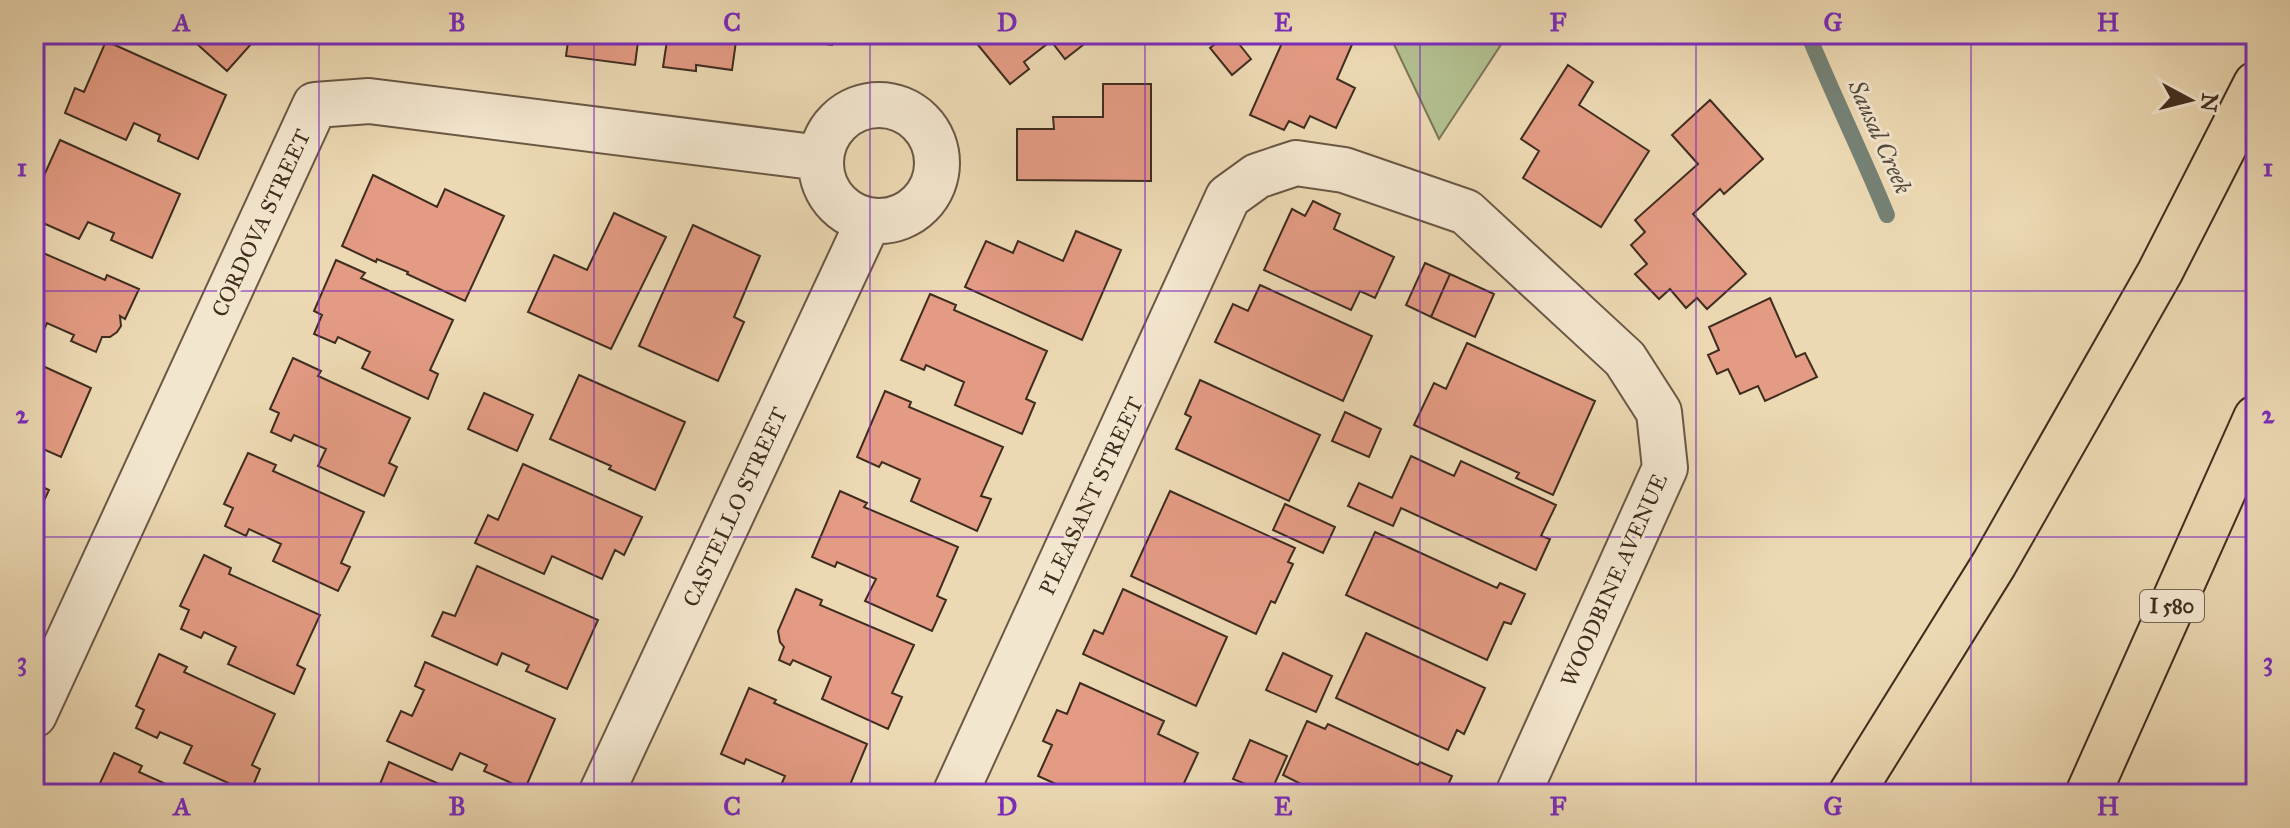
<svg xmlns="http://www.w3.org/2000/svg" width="2290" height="828" viewBox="0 0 2290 828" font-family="'IM FELL Great Primer',serif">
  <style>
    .green { fill: #b3c090; stroke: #797658; stroke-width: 2 }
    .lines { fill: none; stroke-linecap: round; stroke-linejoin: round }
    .stream { stroke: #758276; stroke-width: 16 }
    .building { fill: #e39b83; stroke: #3f2d20; stroke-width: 2 }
    .minor-casing { stroke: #6a5845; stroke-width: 48 }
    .motorway-casing { stroke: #3f2d20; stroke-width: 48 }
    .minor { stroke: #f3e6ce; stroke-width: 44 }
    .motorway { stroke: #ecd9b3; stroke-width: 44 }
    .grid { fill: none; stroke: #7b2cbf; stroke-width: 2; stroke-opacity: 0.55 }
    .labels { text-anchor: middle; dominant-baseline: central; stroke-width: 6; stroke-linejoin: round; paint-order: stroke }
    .shield { fill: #f3e6ce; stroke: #756454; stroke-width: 2 }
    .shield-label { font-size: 20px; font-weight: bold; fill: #3f2d20 }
    .street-label { font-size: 22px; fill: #3f2d20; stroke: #f3e6ce }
    .water-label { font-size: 24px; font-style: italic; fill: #51493d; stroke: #f3e6ce }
    .neatline { fill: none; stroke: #7b2cbf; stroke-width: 3 }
    .grid-label { font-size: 26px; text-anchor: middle; font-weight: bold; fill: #7b2cbf }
  </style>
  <rect width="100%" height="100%" fill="#ecd9b3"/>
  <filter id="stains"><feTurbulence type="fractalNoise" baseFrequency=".0025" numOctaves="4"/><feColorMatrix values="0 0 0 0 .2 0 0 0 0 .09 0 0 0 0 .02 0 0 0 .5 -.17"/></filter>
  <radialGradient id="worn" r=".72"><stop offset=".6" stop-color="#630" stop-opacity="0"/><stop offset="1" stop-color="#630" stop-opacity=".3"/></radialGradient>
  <path class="green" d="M 1389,34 L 1508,34 L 1439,139 Z"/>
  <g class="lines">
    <path class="stream" d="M 1808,34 C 1833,95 1862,154 1887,215"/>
  </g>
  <path class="building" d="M 186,34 L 260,34 L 227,71 Z
    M 462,34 L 543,34 L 543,41 L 497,37 L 496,42 L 462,38 Z
    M 569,34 L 639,34 L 635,65 L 566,56 Z
    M 668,34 L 737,34 L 732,70 L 696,65 L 696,71 L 663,67 Z
    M 761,34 L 833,34 L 832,45 L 761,36 Z
    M 969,34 L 1097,34 L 1065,59 L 1051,41 L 1024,62 L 1029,69 L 1010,84 Z
    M 1228,34 L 1231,34 L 1251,59 L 1232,75 L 1210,48 Z
    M 1286,34 L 1342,34 L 1354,40 L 1337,79 L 1355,88 L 1336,128 L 1310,116 L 1304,128 L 1289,121 L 1284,130 L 1250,115 Z
    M 106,41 L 226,95 L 198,159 L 158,141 L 160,135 L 134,123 L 126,140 L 65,113 L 75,88 L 84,92 Z
    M 1568,65 L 1593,82 L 1579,105 L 1649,151 L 1601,227 L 1523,178 L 1539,151 L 1521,139 Z
    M 1103,84 L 1151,84 L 1151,181 L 1017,180 L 1017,129 L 1054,129 L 1053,117 L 1103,117 Z
    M 1710,100 L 1763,159 L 1724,194 L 1720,189 L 1693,214 L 1746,274 L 1707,309 L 1697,298 L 1686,308 L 1670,289 L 1659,299 L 1635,274 L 1647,264 L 1631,245 L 1645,232 L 1635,220 L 1698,164 L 1672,135 Z
    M 60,140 L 180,194 L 152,258 L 111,240 L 114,233 L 88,222 L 79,239 L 34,219 L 34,190 L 37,191 Z
    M 373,175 L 437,207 L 445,189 L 504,216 L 465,301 L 407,274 L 408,272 L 377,259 L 376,262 L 342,246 Z
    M 1313,201 L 1340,214 L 1334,229 L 1394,257 L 1375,298 L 1360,291 L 1351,310 L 1264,270 L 1292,209 L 1305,216 Z
    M 614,213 L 666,237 L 611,349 L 528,312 L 554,255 L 587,270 Z
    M 693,225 L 760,256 L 734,317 L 744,322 L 718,381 L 639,346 Z
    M 1076,231 L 1121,250 L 1082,340 L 965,287 L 986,241 L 1013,253 L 1018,241 L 1063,261 Z
    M 34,249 L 105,280 L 107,275 L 139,289 L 125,319 L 120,316 L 121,326 L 117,332 L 110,337 L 102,337 L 96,352 L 71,341 L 74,335 L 47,323 L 39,341 L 34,339 Z
    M 336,260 L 365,273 L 361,278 L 453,320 L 430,370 L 438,374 L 428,399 L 362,368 L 370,352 L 338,337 L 335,343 L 314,334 L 322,315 L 314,311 Z
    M 1425,263 L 1450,274 L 1431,317 L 1406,305 Z
    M 1450,274 L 1494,294 L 1475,337 L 1431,317 Z
    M 1260,285 L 1372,336 L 1343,401 L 1215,342 L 1233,304 L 1248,311 Z
    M 930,294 L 956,305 L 954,310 L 1047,351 L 1026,399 L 1035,403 L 1022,434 L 955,405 L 964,382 L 926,365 L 924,370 L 901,360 Z
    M 1770,298 L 1796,357 L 1805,353 L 1817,377 L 1765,401 L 1758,386 L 1740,394 L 1728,369 L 1717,374 L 1708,355 L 1719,350 L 1709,327 Z
    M 1467,343 L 1595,401 L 1553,495 L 1516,478 L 1519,473 L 1414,425 L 1434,383 L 1446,389 Z
    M 293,358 L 321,371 L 318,376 L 410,418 L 389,463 L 397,467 L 384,496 L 318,466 L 326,449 L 294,435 L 291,441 L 271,432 L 279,413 L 270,409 Z
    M 34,362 L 91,388 L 61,457 L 34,445 Z
    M 579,375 L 685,422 L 655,490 L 609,469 L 611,466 L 550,439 Z
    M 1200,380 L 1320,435 L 1289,501 L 1176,449 L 1191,417 L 1185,414 Z
    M 885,391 L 911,402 L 909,407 L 1003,447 L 981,496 L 991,499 L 977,531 L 911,501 L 920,479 L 882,462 L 879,467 L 857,457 Z
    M 484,393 L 533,415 L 517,451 L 468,429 Z
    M 1345,412 L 1381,429 L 1369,457 L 1332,441 Z
    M 248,453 L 276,465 L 273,471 L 364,512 L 341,563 L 350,567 L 338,591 L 273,561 L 281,544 L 249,529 L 246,536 L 225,526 L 233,508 L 224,504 Z
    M 1411,456 L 1454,476 L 1461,461 L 1556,505 L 1541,536 L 1550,539 L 1536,570 L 1401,508 L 1393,526 L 1348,506 L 1359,483 L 1392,498 Z
    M 523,464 L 642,517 L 624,555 L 615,550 L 602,579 L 552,556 L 544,574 L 475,543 L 488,515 L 498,520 Z
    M 34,483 L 49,490 L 34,522 Z
    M 840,491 L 867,503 L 864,507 L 958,547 L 937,596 L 946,600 L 932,631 L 865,601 L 876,579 L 837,562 L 835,567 L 812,557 Z
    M 1170,491 L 1295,548 L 1288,562 L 1293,564 L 1275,603 L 1271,601 L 1256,634 L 1131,576 Z
    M 1285,504 L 1335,527 L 1323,553 L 1273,530 Z
    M 1375,532 L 1497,588 L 1500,583 L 1525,594 L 1511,624 L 1504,622 L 1487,660 L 1346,595 Z
    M 204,555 L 231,568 L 229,574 L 320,615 L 297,665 L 305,669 L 294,694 L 228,664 L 236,647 L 204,632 L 201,638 L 181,629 L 189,610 L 180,606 Z
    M 477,566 L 598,620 L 567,689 L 526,671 L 529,665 L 502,653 L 497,665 L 432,636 L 443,612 L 455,616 Z
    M 796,589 L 822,600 L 820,605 L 914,645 L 892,693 L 902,697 L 888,729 L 822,699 L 831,677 L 793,660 L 790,665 L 779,660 L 784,647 L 780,642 L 778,631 Z
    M 1123,589 L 1227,637 L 1196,706 L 1083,654 L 1094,630 L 1103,634 Z
    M 1366,633 L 1485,688 L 1464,734 L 1457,730 L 1448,750 L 1336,698 Z
    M 1283,653 L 1332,676 L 1316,712 L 1266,690 Z
    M 159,654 L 187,667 L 184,672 L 275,714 L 252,765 L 260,769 L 250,793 L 184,763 L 192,746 L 160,732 L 157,738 L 136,728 L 144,710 L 136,706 Z
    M 425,662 L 555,719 L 525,789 L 484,771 L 487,765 L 460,753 L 452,770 L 387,741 L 401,711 L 412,716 L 424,690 L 415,686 Z
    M 1080,683 L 1164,721 L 1158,734 L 1198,753 L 1179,794 L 1078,794 L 1038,776 L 1052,745 L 1043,741 L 1057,710 L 1067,714 Z
    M 749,688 L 776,700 L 774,703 L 867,744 L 847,792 L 851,794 L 777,794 L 785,776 L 746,759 L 744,764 L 721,754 Z
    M 1307,721 L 1325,729 L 1328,724 L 1418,765 L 1420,762 L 1452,776 L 1444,794 L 1320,794 L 1300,785 L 1301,784 L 1283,775 Z
    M 1250,740 L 1287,756 L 1270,794 L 1233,779 Z
    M 114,753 L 142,766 L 139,772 L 188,794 L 95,794 Z
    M 389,762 L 462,794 L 376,794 Z"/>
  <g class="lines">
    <defs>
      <path id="minor" d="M821 163a58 58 0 1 1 116 0a58 58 0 1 1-116 0Z
        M 34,715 L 315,105 L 369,101 L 821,158
        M 601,794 L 869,220
        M 955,794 L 1228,197 L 1257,176 L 1296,163 L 1344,170 L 1466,212 L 1625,359 L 1659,412 L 1665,468 L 1518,794"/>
      <path id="motorway" d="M 1851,794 L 1994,564 L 2160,272 L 2256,84
        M 2088,794 L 2256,418"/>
    </defs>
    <use href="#minor" class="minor-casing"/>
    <use href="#motorway" class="motorway-casing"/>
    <use href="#minor" class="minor"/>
    <use href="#motorway" class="motorway"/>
  </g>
  <path class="grid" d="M 319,34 L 319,794M 594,34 L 594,794M 870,34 L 870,794M 1145,34 L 1145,794M 1420,34 L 1420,794M 1696,34 L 1696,794M 1971,34 L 1971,794M 34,291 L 2256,291M 34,537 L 2256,537"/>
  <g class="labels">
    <rect class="shield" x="2140" y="590" width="64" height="32" rx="6"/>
    <g class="shield-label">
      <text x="2172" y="606">I 580</text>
    </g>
    <g class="street-label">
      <text transform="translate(261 223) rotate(-65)">CORDOVA STREET</text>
      <text transform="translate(1091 496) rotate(-65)">PLEASANT STREET</text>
      <text transform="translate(735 507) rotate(-65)">CASTELLO STREET</text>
      <text transform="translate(1614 580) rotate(-66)">WOODBINE AVENUE</text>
    </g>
    <g class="water-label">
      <text transform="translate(1880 137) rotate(66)">Sausal Creek</text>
    </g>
  </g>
  <rect width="2290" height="828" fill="none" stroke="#ecd9b3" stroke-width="88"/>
  <g transform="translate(2190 100) rotate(97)" stroke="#f3e6ce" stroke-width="6" paint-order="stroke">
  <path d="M0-6L14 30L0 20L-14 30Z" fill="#3f2d20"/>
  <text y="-12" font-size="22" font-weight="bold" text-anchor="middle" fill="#3f2d20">N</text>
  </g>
  <rect x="44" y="44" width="2202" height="740" class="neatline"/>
  <g class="grid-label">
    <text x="182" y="31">A</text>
    <text x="457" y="31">B</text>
    <text x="732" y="31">C</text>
    <text x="1007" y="31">D</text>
    <text x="1283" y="31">E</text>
    <text x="1558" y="31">F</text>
    <text x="1833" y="31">G</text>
    <text x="2108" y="31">H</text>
    <text x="22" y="176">1</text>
    <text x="2268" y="176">1</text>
    <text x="22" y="423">2</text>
    <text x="2268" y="423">2</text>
    <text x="22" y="670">3</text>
    <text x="2268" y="670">3</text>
    <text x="182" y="815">A</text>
    <text x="457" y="815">B</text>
    <text x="732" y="815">C</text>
    <text x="1007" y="815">D</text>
    <text x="1283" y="815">E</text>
    <text x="1558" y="815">F</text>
    <text x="1833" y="815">G</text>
    <text x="2108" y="815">H</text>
  </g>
  <rect width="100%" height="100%" filter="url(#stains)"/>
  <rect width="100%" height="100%" fill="url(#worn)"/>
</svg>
